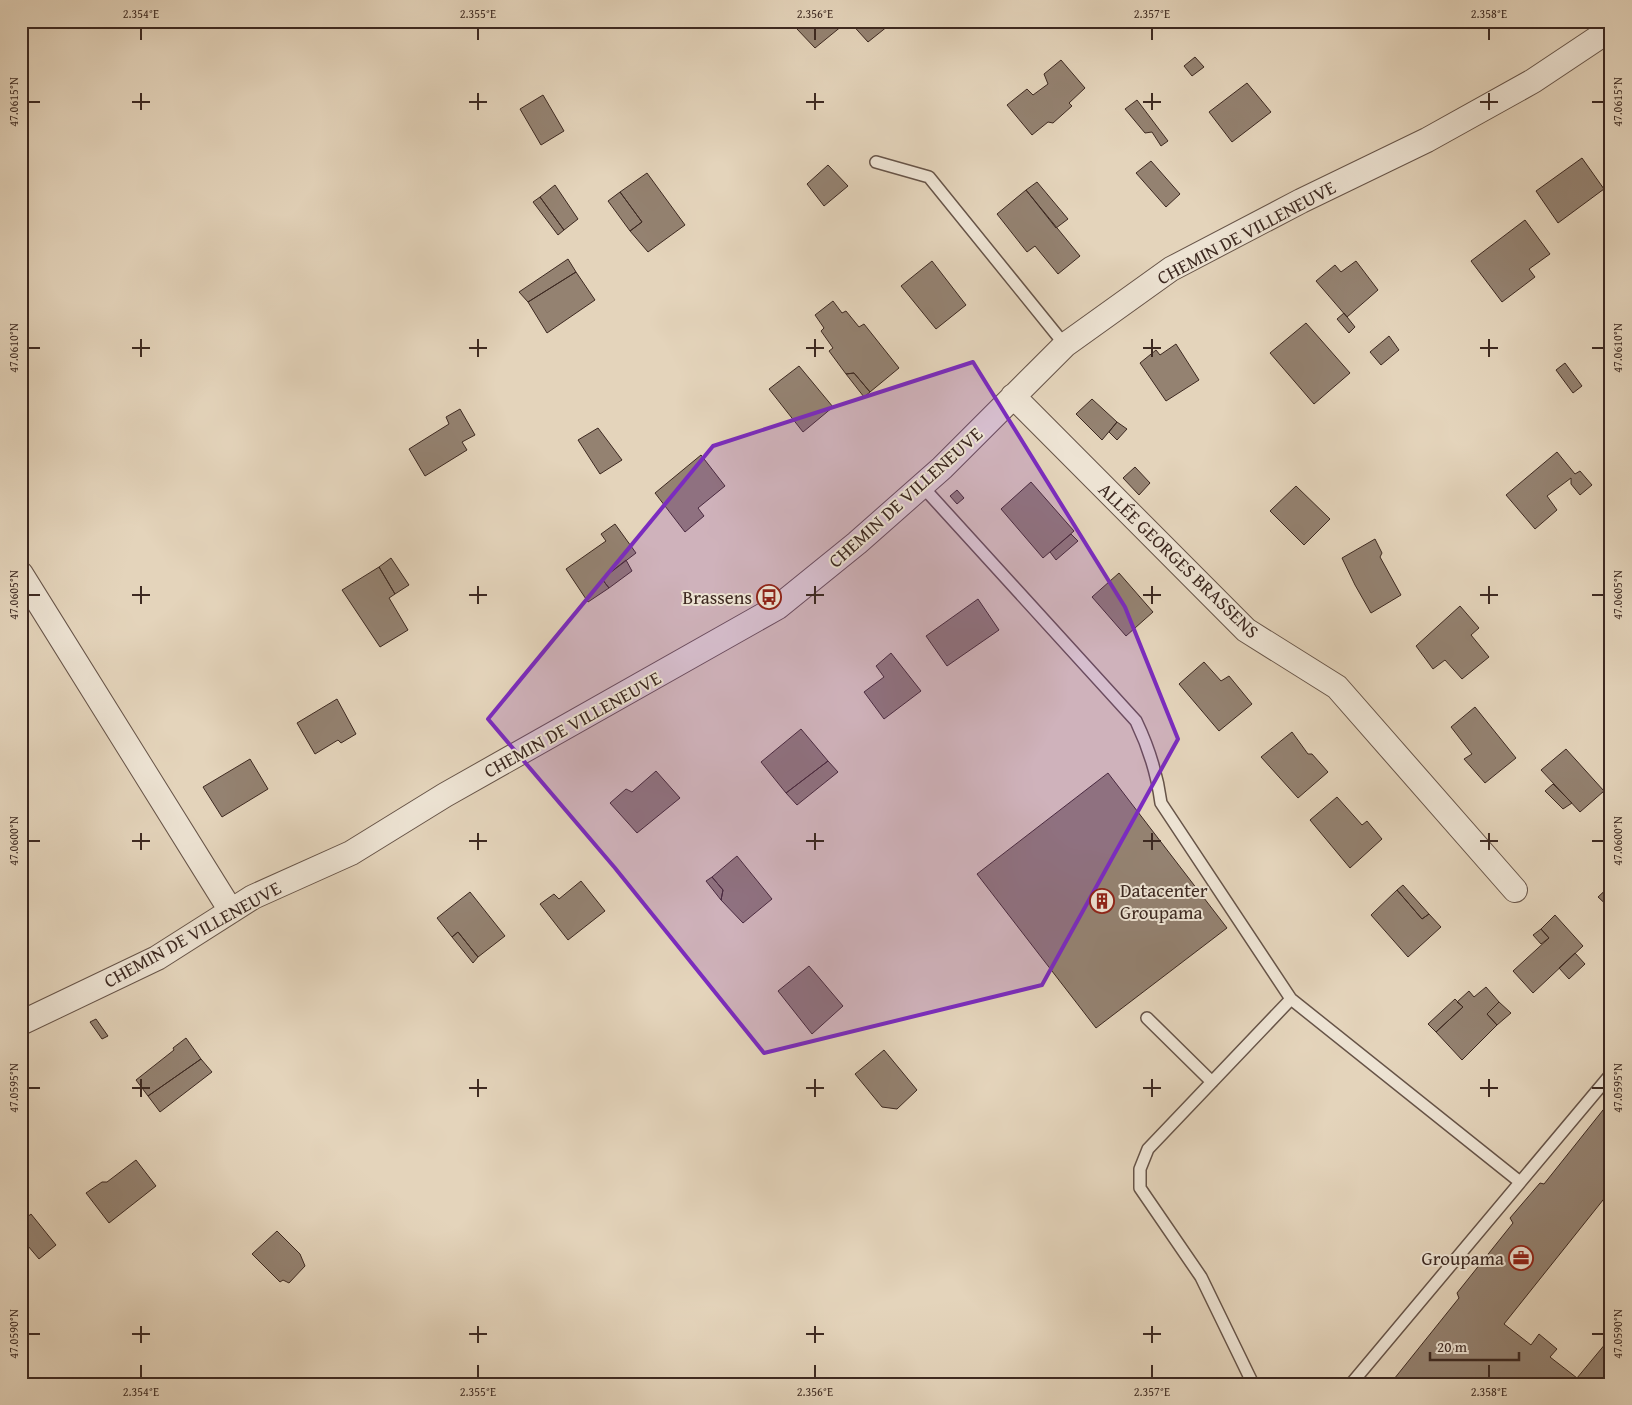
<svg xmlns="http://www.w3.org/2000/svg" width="1632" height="1405" viewBox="0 0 1632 1405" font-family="'Gentium Book Plus',serif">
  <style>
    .building { fill: #948271; stroke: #3d2921 }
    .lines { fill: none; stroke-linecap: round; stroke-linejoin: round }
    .lane-casing { stroke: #675448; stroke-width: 14 }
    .street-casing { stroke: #675448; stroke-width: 26 }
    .lane { stroke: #ede3d3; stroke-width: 11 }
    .street { stroke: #ede3d3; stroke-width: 24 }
    .marked { fill: #7b2cbf; fill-opacity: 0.2; stroke: #7b2cbf; stroke-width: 4; stroke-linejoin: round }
    .ticks { fill: none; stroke: #3d2921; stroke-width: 2 }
    .labels { text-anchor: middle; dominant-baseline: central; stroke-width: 4; stroke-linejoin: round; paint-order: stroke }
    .street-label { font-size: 19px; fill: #3d2921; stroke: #ede3d3 }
    .poi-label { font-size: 19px; fill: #3d2921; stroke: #ede3d3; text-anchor: end }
    .neatline { fill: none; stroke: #3d2921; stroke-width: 2 }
    .ticks-label { font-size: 12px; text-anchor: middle; fill: #3d2921 }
  </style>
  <rect width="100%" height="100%" fill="#e4d4bb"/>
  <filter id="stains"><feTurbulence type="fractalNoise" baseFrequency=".004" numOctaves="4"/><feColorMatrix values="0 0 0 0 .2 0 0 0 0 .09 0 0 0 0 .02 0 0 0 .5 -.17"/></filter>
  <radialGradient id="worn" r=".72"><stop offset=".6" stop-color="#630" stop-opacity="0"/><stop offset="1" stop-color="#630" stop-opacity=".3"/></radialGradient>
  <path class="building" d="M 807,21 L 848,21 L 815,48 L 797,29 Z
    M 849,21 L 884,21 L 888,26 L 868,42 Z
    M 1195,57 L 1204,67 L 1192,76 L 1184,66 Z
    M 1061,60 L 1085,88 L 1069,103 L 1072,106 L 1053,123 L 1048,122 L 1032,135 L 1007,105 L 1027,89 L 1033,95 L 1048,84 L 1044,74 Z
    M 1247,83 L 1271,112 L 1232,142 L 1209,112 Z
    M 543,95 L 564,131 L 541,145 L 520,109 Z
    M 1137,100 L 1168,141 L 1161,146 L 1152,132 L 1145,133 L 1125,109 Z
    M 1582,158 L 1604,189 L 1558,223 L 1536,191 Z
    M 1151,161 L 1180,194 L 1166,207 L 1136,173 Z
    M 828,165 L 848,186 L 824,206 L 807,184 Z
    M 647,173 L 685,225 L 648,252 L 630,231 L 642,222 L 620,192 Z
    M 1037,182 L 1068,219 L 1056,228 L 1026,190 Z
    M 555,185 L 578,219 L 564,230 L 540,197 Z
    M 1026,190 L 1080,256 L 1058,274 L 1035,246 L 1027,252 L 997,214 Z
    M 620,192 L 642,222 L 630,231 L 608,201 Z
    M 540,197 L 564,230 L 558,235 L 533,202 Z
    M 1525,220 L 1550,254 L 1529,269 L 1535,277 L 1502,302 L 1471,261 Z
    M 568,259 L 576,272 L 528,302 L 519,292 Z
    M 932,261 L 966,305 L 936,329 L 901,286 Z
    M 1356,261 L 1378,290 L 1347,317 L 1316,281 L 1335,265 L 1341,272 Z
    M 576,272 L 595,300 L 547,333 L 528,302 Z
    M 833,301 L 842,313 L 846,311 L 859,327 L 864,324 L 899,368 L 870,392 L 854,373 L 846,374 L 829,351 L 833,348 L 821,331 L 824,328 L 815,315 Z
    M 1344,313 L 1355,327 L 1349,333 L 1337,319 Z
    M 1306,323 L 1350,373 L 1314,404 L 1270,353 Z
    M 1389,336 L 1399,350 L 1381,365 L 1370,352 Z
    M 1176,344 L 1199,380 L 1166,401 L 1140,363 L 1156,350 L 1160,355 Z
    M 1565,363 L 1582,386 L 1573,393 L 1556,370 Z
    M 799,366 L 833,407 L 803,432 L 769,389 Z
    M 854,373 L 870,392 L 864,397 L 846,374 Z
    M 1092,399 L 1117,422 L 1102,440 L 1076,414 Z
    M 460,409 L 475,435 L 462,442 L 467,450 L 425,476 L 409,449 L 449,424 L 446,417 Z
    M 1117,422 L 1127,429 L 1117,440 L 1109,432 Z
    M 598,428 L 622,460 L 600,474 L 578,440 Z
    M 1557,452 L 1575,474 L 1580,471 L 1592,485 L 1580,495 L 1571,484 L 1571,478 L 1547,496 L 1557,510 L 1535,529 L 1506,495 Z
    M 701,455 L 725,486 L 698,508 L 704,516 L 685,532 L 655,493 Z
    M 1135,467 L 1150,483 L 1139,495 L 1123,478 Z
    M 1031,482 L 1074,531 L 1043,558 L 1001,509 Z
    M 1296,486 L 1330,519 L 1304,545 L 1270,511 Z
    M 957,490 L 964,498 L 957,504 L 950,496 Z
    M 615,524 L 636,553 L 602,579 L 609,588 L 588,602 L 566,569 L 606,541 L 601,534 Z
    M 1071,534 L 1078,541 L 1056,560 L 1050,552 Z
    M 1375,539 L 1382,553 L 1380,557 L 1401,595 L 1371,613 L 1355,585 L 1342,558 Z
    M 391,558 L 409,585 L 395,594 L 379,567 Z
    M 626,560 L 632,571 L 609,588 L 602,579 Z
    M 379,567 L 395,594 L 389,598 L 408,630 L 380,647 L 342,590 Z
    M 1119,573 L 1153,612 L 1126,636 L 1092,597 Z
    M 978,599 L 999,630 L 947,666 L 926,636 Z
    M 1460,606 L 1479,628 L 1471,635 L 1489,657 L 1462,679 L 1445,660 L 1433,669 L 1416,646 Z
    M 891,653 L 921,691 L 884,719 L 864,692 L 884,677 L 876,666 Z
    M 1204,662 L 1221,681 L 1229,676 L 1252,704 L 1219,731 L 1179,684 Z
    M 337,699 L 356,734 L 341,743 L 338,740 L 315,754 L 297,723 Z
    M 1475,707 L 1516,758 L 1485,783 L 1464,759 L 1472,754 L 1451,727 Z
    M 801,729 L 828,761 L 786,793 L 761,762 Z
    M 1292,732 L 1308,754 L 1312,754 L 1328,772 L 1298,798 L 1261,757 Z
    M 1566,749 L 1604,791 L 1580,812 L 1541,770 Z
    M 250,759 L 268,789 L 222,817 L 203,787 Z
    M 828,761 L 838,772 L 797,805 L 786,793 Z
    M 656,771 L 680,798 L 637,833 L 610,803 L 626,789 L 632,792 Z
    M 1108,773 L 1227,928 L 1096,1028 L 977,874 Z
    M 1553,784 L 1572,803 L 1563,809 L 1545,791 Z
    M 1337,797 L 1362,825 L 1367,821 L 1382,839 L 1350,868 L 1310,820 Z
    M 737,856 L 772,899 L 743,923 L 721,900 L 723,890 L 712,877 Z
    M 1611,863 L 1611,877 L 1604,870 Z
    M 712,877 L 723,890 L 721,900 L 706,881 Z
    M 581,881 L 605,911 L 568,940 L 540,904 L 554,894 L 559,899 Z
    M 1403,885 L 1429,914 L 1422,919 L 1397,890 Z
    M 1611,885 L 1611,909 L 1598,897 Z
    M 1397,890 L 1422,919 L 1429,914 L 1441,927 L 1408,957 L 1371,915 Z
    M 470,892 L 505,936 L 478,957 L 458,932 L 452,937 L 437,918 Z
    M 1555,915 L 1583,946 L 1533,993 L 1513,971 L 1549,938 L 1541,929 Z
    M 1541,929 L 1549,938 L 1541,944 L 1533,935 Z
    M 458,932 L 478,957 L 473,963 L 452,937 Z
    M 1575,953 L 1585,964 L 1569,979 L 1559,968 Z
    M 809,966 L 843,1006 L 812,1034 L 778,991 Z
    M 1486,987 L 1499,1002 L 1487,1014 L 1497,1025 L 1462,1060 L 1436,1032 L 1463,1007 L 1457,1002 L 1469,991 L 1474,997 Z
    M 1455,999 L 1463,1007 L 1436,1032 L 1428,1024 Z
    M 1499,1002 L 1511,1013 L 1497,1025 L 1487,1014 Z
    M 96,1019 L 108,1036 L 102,1039 L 90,1022 Z
    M 186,1038 L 201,1059 L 148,1096 L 136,1080 L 174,1050 L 173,1048 Z
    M 884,1050 L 917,1090 L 897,1109 L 882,1107 L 855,1074 Z
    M 201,1059 L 212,1072 L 160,1112 L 148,1096 Z
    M 1611,1100 L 1611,1190 L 1504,1324 L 1531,1345 L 1539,1334 L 1557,1349 L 1550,1357 L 1577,1378 L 1611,1337 L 1611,1384 L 1390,1384 L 1459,1298 L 1457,1293 L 1513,1223 L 1510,1218 L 1540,1183 L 1544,1184 Z
    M 136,1160 L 156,1186 L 109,1223 L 86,1193 L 102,1182 L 107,1182 Z
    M 31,1214 L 56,1245 L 39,1259 L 28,1246 L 21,1251 L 21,1222 Z
    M 277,1231 L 300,1254 L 305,1266 L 289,1283 L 283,1280 L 280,1282 L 252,1254 Z"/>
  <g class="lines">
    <defs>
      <path id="lane" d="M 876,162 L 929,177 L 1065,345
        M 922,486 L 1136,721 C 1149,748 1157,773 1161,803 L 1291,999 L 1148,1149 L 1140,1169 L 1140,1188 L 1201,1277 L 1253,1384
        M 1291,999 L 1520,1182
        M 1147,1018 L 1212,1082
        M 1351,1384 L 1611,1074"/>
      <path id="street" d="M 1013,396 L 1246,630 L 1337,687 L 1515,890
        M 21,574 L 231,911
        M 21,1023 L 157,958 L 253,897 L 351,853 L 445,795 L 778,607 L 857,543 L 942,468 L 1065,345 L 1171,269 L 1301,201 L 1427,140 L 1533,81 L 1611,29"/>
    </defs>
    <use href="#lane" class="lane-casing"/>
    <use href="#street" class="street-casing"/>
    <use href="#lane" class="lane"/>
    <use href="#street" class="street"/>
  </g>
  <path class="marked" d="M 973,362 L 1125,607 L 1178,739 L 1042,985 L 764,1053 L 615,868 L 488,719 L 713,446 Z"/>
  <path class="ticks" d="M 141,28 L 141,40M 478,28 L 478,40M 815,28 L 815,40M 1152,28 L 1152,40M 1489,28 L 1489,40M 141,93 L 141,110M 478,93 L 478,110M 815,93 L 815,110M 1152,93 L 1152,110M 1489,93 L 1489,110M 28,102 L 40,102M 132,102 L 150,102M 469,102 L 487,102M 806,102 L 824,102M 1143,102 L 1161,102M 1480,102 L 1498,102M 1592,102 L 1604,102M 141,339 L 141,357M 478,339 L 478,357M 815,339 L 815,357M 1152,339 L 1152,357M 1489,339 L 1489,357M 28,348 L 40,348M 132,348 L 150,348M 469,348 L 487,348M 806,348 L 824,348M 1143,348 L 1161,348M 1480,348 L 1498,348M 1592,348 L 1604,348M 141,586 L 141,604M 478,586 L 478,604M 815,586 L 815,604M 1152,586 L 1152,604M 1489,586 L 1489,604M 28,595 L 40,595M 132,595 L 150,595M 469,595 L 487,595M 806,595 L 824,595M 1143,595 L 1161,595M 1480,595 L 1498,595M 1592,595 L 1604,595M 141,833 L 141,850M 478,833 L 478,850M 815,833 L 815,850M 1152,833 L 1152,850M 1489,833 L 1489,850M 28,841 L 40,841M 132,841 L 150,841M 469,841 L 487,841M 806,841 L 824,841M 1143,841 L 1161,841M 1480,841 L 1498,841M 1592,841 L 1604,841M 141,1079 L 141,1097M 478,1079 L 478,1097M 815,1079 L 815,1097M 1152,1079 L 1152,1097M 1489,1079 L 1489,1097M 28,1088 L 40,1088M 132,1088 L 150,1088M 469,1088 L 487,1088M 806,1088 L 824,1088M 1143,1088 L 1161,1088M 1480,1088 L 1498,1088M 1592,1088 L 1604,1088M 141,1326 L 141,1343M 478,1326 L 478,1343M 815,1326 L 815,1343M 1152,1326 L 1152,1343M 28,1334 L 40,1334M 132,1334 L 150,1334M 469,1334 L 487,1334M 806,1334 L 824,1334M 1143,1334 L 1161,1334M 1592,1334 L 1604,1334M 141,1365 L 141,1378M 478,1365 L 478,1378M 815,1365 L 815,1378M 1152,1365 L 1152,1378M 1489,1365 L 1489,1378"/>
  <defs>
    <symbol id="bus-ring" viewBox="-11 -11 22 22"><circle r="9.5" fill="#ede3d3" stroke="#8f2418" stroke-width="1.5"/><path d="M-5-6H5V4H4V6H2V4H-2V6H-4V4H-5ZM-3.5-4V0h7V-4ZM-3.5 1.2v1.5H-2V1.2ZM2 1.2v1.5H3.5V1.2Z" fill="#8f2418"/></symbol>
    <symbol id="building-ring" viewBox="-11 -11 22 22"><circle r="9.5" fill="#ede3d3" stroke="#8f2418" stroke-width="1.5"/><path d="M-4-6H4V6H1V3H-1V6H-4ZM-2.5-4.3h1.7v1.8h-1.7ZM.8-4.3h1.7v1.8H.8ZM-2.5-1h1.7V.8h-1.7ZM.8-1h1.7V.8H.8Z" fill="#8f2418"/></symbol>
    <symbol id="office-ring" viewBox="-11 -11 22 22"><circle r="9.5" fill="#ede3d3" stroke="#8f2418" stroke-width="1.5"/><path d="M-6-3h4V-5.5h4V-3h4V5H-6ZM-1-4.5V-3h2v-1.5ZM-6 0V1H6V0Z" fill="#8f2418"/></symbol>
  </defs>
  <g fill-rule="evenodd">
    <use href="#bus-ring" x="755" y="583" width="28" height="28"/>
    <use href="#building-ring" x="1088" y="887" width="28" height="28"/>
    <use href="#office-ring" x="1507" y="1244" width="28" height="28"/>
  </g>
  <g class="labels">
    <g class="street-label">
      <text transform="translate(1246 232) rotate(-28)">CHEMIN DE VILLENEUVE</text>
      <text transform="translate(905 497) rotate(-42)">CHEMIN DE VILLENEUVE</text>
      <text transform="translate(1179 560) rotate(44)">ALLÉE GEORGES BRASSENS</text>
      <text transform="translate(572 724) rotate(-29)">CHEMIN DE VILLENEUVE</text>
      <text transform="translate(192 934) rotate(-29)">CHEMIN DE VILLENEUVE</text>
    </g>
    <g class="poi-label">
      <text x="752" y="597">Brassens</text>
      <text x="1120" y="890" text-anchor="start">Datacenter<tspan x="1120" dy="22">Groupama</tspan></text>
      <text x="1504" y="1258">Groupama</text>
    </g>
  </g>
  <rect width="1632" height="1405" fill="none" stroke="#e4d4bb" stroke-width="55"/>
  <path d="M1430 1352v8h89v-8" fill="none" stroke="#3d2921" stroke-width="2.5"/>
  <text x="1437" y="1352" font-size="15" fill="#3d2921" stroke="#ede3d3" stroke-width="4" paint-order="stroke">20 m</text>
  <rect x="28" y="28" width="1576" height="1350" class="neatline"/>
  <g class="ticks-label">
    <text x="141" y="18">2.354°E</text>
    <text x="478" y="18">2.355°E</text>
    <text x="815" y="18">2.356°E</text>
    <text x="1152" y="18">2.357°E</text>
    <text x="1489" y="18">2.358°E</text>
    <text transform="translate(14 102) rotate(-90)" y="4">47.0615°N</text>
    <text transform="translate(1618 102) rotate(-90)" y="4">47.0615°N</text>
    <text transform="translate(14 348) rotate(-90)" y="4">47.0610°N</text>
    <text transform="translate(1618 348) rotate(-90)" y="4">47.0610°N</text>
    <text transform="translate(14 595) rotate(-90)" y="4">47.0605°N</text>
    <text transform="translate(1618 595) rotate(-90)" y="4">47.0605°N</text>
    <text transform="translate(14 841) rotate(-90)" y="4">47.0600°N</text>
    <text transform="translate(1618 841) rotate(-90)" y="4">47.0600°N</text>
    <text transform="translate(14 1088) rotate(-90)" y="4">47.0595°N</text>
    <text transform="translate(1618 1088) rotate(-90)" y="4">47.0595°N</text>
    <text transform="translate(14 1334) rotate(-90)" y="4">47.0590°N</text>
    <text transform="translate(1618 1334) rotate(-90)" y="4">47.0590°N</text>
    <text x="141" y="1396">2.354°E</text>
    <text x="478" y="1396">2.355°E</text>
    <text x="815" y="1396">2.356°E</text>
    <text x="1152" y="1396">2.357°E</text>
    <text x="1489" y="1396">2.358°E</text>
  </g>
  <rect width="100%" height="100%" filter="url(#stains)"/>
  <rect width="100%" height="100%" fill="url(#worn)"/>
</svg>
